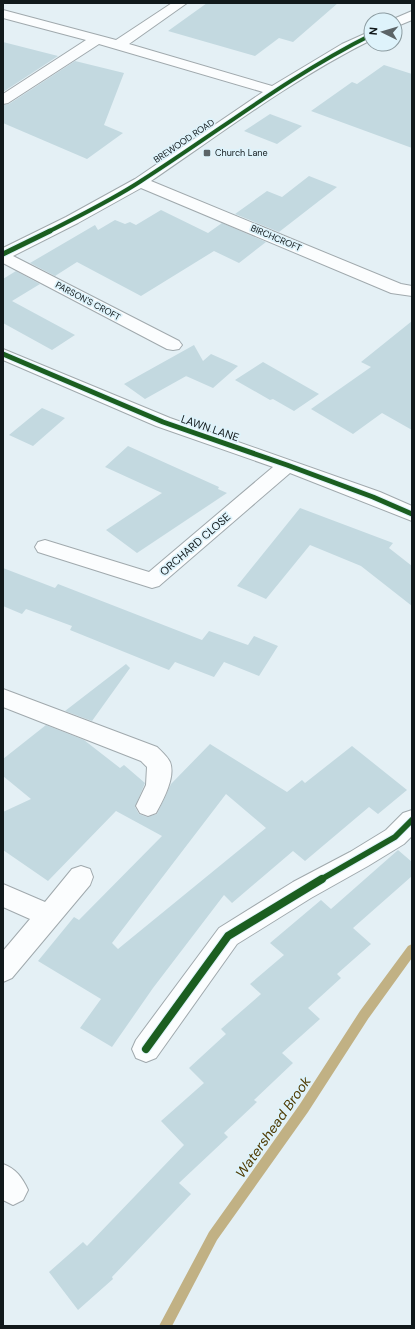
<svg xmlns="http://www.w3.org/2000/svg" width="415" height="1329" viewBox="0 0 415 1329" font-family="'DM Sans',sans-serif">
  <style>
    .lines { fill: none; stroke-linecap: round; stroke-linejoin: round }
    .stream { fill: #c1b184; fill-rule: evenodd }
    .building { fill: #c3d9e0; fill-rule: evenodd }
    .minor-casing { stroke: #a0a9ad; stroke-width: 2 }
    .minor { fill: #fbfdfe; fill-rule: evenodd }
    .cycleway-far3-casing { stroke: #def3fb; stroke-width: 5.5 }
    .cycleway-far2-casing { stroke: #def3fb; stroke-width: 7 }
    .cycleway-far1-casing { stroke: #def3fb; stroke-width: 8 }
    .cycleway-casing { stroke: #def3fb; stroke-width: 10 }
    .cycleway-far3 { stroke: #1b5e20; stroke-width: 4 }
    .cycleway-far2 { stroke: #1b5e20; stroke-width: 5 }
    .cycleway-far1 { stroke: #1b5e20; stroke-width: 6 }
    .cycleway { stroke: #1b5e20; stroke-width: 8 }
    .poi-dot { fill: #5b6467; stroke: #def3fb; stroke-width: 1.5 }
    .labels { text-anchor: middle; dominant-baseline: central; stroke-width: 3.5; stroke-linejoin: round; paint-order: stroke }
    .far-street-label { font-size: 9px; fill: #11191b; stroke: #def3fb }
    .far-poi-label { font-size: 9px; fill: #11191b; stroke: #def3fb; text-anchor: start }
    .street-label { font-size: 11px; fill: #11191b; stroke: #def3fb }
    .near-water-label { font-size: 14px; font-style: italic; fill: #4f3b03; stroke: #def3fb }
  </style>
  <rect width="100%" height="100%" fill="#e4f0f5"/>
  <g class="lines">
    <path class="stream" d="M 412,944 L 412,958 L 368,1019 L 308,1112 L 217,1240 L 172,1326 L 159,1326 L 209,1232 L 300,1104 L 360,1011 L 408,946 Z"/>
  </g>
  <path class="building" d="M 207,3 L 338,3 L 293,42 L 279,38 L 255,56 L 168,31 Z
    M 3,42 L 58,56 L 3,92 Z
    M 75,61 L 124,73 L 104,125 L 123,133 L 87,159 L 3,123 L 3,105 L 9,104 Z
    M 384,65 L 412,74 L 412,148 L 311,111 L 352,82 L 357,84 Z
    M 270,114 L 302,126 L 277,144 L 244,131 Z
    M 309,176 L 337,187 L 279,232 L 235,214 L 267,191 L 282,197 Z
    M 161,210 L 208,233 L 222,223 L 266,242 L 239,263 L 214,251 L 141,296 L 77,262 L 55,276 L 30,263 L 95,225 L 98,230 L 115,220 L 125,224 L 130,222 L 136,225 Z
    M 16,271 L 40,284 L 12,301 L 75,335 L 52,350 L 3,323 L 3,279 Z
    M 412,321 L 412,430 L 382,413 L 353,434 L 311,409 L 371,367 L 361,362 Z
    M 194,345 L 203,361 L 211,354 L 238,366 L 213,388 L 186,376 L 188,375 L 145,399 L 124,384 Z
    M 263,362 L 319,394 L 294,411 L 273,399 L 270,400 L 235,380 Z
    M 42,408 L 65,418 L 33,446 L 9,435 Z
    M 128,446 L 219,487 L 218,489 L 227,493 L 137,553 L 106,530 L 162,493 L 105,467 Z
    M 300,508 L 393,543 L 389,548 L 412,566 L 412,606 L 361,566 L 310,545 L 266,599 L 237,586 Z
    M 3,568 L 55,588 L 58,584 L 202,640 L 209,631 L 248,645 L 254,636 L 278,646 L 259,676 L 224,662 L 214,677 L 175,662 L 169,670 L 70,630 L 72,626 L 26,609 L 22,614 L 3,606 Z
    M 126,664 L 130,668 L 92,721 L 65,711 Z
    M 46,725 L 84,740 L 120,768 L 124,765 L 145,783 L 135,807 L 139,814 L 147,817 L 157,814 L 171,784 L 210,744 L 287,792 L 302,780 L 305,783 L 352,746 L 407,790 L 378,814 L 369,807 L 305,861 L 293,851 L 232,903 L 224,895 L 153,988 L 112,1047 L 80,1028 L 101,999 L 38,961 L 74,917 L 79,920 L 162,836 L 116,811 L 48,881 L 3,850 L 3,812 L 31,799 L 3,776 L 3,759 ZM 226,794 L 266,828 L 118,949 L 112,943 Z
    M 398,850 L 412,862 L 412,876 L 353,928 L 371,944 L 337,974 L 341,978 L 308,1008 L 320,1019 L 282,1053 L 293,1063 L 254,1100 L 257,1102 L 224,1133 L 228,1137 L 179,1183 L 191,1194 L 112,1277 L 113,1279 L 78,1310 L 49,1272 L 83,1242 L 87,1246 L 184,1145 L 161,1121 L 204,1083 L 189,1068 L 226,1034 L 221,1029 L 261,994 L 250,984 L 284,955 L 270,943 L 321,900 L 331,909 Z"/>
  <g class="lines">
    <defs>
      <path id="minor" d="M 172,3 L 187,3 L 129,44 L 272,86 L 342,44 L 371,31 L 371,40 C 293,79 223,132 151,181 L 401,284 L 412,286 L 412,296 L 391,293 L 141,188 L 78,223 L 13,256 L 179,341 L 182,345 L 179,349 L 173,350 L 167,349 L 3,263 L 3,248 L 66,217 L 135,179 L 263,92 L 99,44 L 8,103 L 3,104 L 3,94 L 86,40 L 3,18 L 3,10 L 116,40 Z
        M 412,11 L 412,20 L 395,27 L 395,20 L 391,20 Z
        M 3,349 L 170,418 L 380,492 L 412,506 L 412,521 L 290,473 L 159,586 L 152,588 L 38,552 L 35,547 L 38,542 L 45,540 L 149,572 L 273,467 L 156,426 L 3,360 Z
        M 3,689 L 157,747 C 162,752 167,756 170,762 C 176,777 163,800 156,813 L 148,816 L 140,813 L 136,806 L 146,785 L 147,767 L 141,761 L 3,707 Z
        M 412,810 L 412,836 L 404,844 L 368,866 L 311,898 L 237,944 L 156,1058 L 146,1062 L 136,1058 L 132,1049 L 136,1040 L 219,928 L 293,882 L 350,852 L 386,830 L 403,813 Z
        M 81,866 L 90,869 L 93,877 L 90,885 L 12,978 L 3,982 L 3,951 L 30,919 L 3,907 L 3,884 L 45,902 L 72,869 Z
        M 3,1164 C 16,1169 22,1177 28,1190 L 23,1200 L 13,1205 L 3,1200 Z"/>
    </defs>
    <use href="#minor" class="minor-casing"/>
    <use href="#minor" class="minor"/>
    <defs>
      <path id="cycleway-far3" d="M 48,232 C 79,216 112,200 141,181 C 218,132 289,76 371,35"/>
      <path id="cycleway-far2" d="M 3,254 L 50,231
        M 3,354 L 163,422 L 287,465 L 373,497 L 412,514"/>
      <path id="cycleway-far1" d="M 320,880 L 395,837 L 412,820"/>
      <path id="cycleway" d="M 146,1049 L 228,936 L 322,879"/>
    </defs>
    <use href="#cycleway-far3" class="cycleway-far3-casing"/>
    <use href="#cycleway-far2" class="cycleway-far2-casing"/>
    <use href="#cycleway-far1" class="cycleway-far1-casing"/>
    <use href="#cycleway" class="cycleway-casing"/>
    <use href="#cycleway-far3" class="cycleway-far3"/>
    <use href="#cycleway-far2" class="cycleway-far2"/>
    <use href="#cycleway-far1" class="cycleway-far1"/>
    <use href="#cycleway" class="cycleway"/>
  </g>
  <rect class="poi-dot" x="203" y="149" width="8" height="8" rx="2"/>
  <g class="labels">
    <g class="far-street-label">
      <text transform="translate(184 141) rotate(-34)">BREWOOD ROAD</text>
      <text transform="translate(276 238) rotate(23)">BIRCHCROFT</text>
      <text transform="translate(88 301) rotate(28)">PARSON'S CROFT</text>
    </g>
    <g class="far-poi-label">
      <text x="215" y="153">Church Lane</text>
    </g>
    <g class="street-label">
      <text transform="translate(210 428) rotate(19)">LAWN LANE</text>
      <text transform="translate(195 544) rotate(-41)">ORCHARD CLOSE</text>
    </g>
    <g class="near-water-label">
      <text transform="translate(273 1127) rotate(-55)">Watershead Brook</text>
    </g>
  </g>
  <rect width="415" height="1329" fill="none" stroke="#11191b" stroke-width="8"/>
  <g transform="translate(383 32) rotate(275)"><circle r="19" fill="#def3fb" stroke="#8c9ca1"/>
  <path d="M0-3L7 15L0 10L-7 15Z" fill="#5b6467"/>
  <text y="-6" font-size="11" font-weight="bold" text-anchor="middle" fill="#11191b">N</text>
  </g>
</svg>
